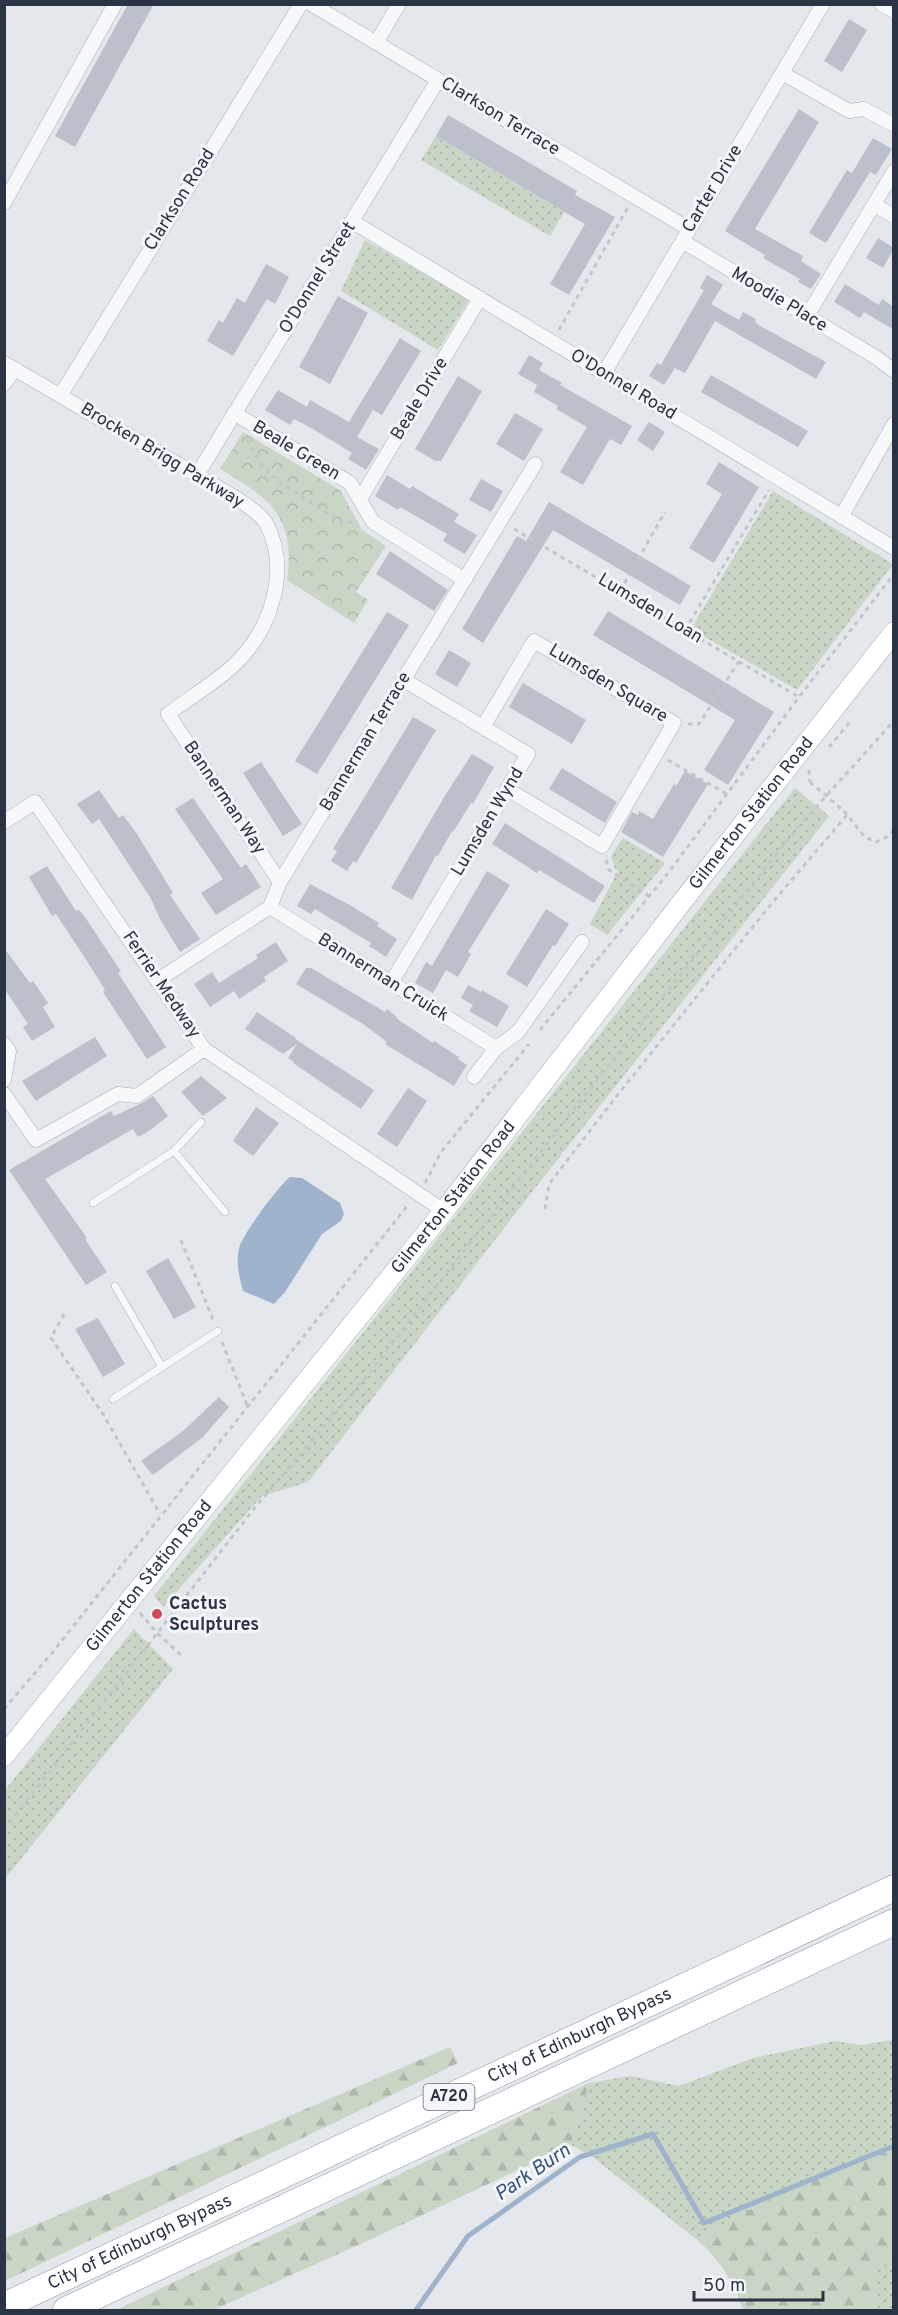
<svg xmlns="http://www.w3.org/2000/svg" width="898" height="2315" viewBox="0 0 898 2315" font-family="Overpass,sans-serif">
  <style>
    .grass { fill: url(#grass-dots) }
    .forest { fill: url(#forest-firs) }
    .park { fill: url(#park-crowns) }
    .water { fill: #9fb4cc }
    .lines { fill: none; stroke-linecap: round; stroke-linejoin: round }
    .stream { stroke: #9fb4cc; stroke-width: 5 }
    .building { fill: #bbc0ca }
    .lane-casing { stroke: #a9aeb7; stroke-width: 8 }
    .street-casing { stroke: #a9aeb7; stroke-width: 15 }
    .secondary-casing { stroke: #a9aeb7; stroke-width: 21 }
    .highway-casing { stroke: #8b94a3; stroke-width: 27 }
    .path { stroke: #c2c5cb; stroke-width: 3; stroke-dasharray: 4.5 4.5; stroke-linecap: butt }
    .lane { stroke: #f7f8fa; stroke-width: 7 }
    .street { stroke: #f7f8fa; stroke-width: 14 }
    .secondary { stroke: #fff; stroke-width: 20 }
    .highway { stroke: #fff; stroke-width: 26 }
    .path-bridge { stroke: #c2c5cb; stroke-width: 3; stroke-dasharray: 4.5 4.5; stroke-linecap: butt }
    .poi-dot { fill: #d1495b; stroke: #f4f6f9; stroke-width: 2 }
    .labels { text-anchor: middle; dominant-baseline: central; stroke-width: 6; stroke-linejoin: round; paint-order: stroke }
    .shield { fill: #f4f6f9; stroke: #676e7b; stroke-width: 1.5 }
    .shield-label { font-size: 16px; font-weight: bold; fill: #2b3445 }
    .street-label { font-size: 18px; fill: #2b3445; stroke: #f4f6f9 }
    .poi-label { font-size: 18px; font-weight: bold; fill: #2b3445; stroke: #f4f6f9; text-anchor: start }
    .water-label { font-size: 20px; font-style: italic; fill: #34527a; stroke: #f4f6f9 }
  </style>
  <defs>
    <pattern id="grass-dots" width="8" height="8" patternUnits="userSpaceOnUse" patternTransform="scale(1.5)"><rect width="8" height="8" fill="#c9d6c5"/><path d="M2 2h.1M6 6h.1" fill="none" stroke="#adb8ab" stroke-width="1.8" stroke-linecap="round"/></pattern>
    <pattern id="forest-firs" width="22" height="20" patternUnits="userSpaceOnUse" patternTransform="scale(1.5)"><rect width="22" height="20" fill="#c9d6c5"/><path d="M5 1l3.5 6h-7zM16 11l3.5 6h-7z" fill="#adb8ab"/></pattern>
    <pattern id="park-crowns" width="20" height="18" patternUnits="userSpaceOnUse" patternTransform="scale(1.5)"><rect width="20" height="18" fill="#c9d6c5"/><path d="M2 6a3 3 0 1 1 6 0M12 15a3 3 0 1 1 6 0" fill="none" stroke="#adb8ab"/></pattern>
  </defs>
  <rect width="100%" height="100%" fill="#e4e7ec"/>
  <path class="grass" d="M 436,136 L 564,212 L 550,236 L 421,160 Z
    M 365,240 L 469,300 L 438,350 L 341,291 Z
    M 773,491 L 893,564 L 797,690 L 691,629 Z
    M 795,788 L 829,816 L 532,1192 L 308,1482 L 262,1496 L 163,1607 L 154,1596 Z
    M 623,838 L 665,863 L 607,935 L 590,924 L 618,871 L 615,869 L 611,856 Z
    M 134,1629 L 173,1669 L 5,1879 L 5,1790 Z
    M 893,2040 L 893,2149 L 775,2196 L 696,2239 L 594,2158 L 571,2145 L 589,2083 L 630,2076 L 679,2086 L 753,2058 L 835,2041 L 861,2045 Z
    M 893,2261 L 893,2310 L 875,2310 L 873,2270 Z"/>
  <path class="forest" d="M 450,2047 L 458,2063 L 5,2281 L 5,2238 Z
    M 589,2083 L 571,2145 L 363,2243 L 213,2310 L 116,2310 Z
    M 893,2149 L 893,2261 L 873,2270 L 875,2310 L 743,2310 C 734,2282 719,2258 696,2239 L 775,2196 Z"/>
  <path class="park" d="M 243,432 L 340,490 L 362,530 L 386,546 L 356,592 L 368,600 L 354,623 L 287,580 C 296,517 270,498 220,469 Z"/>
  <path class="water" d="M 290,1177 L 302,1178 L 340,1203 L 344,1214 L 341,1221 L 322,1234 L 285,1292 L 274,1304 L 243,1291 C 239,1277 235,1260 240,1245 C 247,1229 276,1189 290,1177 Z"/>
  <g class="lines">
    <path class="stream" d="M 416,2310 L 468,2236 L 580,2157 L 653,2134 L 704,2223 L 894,2146"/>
  </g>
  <path class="building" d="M 128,4 L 154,4 L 75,147 L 55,136 Z
    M 849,19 L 867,30 L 842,72 L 824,61 Z
    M 799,109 L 819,122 L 755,229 L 803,256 L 801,261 L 821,274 L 811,289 L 798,282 L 800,279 L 763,258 L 765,255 L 725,231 Z
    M 448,115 L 577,191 L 575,195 L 615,217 L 569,295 L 550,284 L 585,224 L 436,136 Z
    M 873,138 L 892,149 L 876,175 L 870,172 L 826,243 L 809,233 L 847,170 L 852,173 Z
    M 878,238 L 894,248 L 883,268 L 866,258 Z
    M 266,264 L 289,277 L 275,304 L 267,299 L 233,356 L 207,341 L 219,320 L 223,323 L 237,298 L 245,303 Z
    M 707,275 L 723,285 L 711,304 L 739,320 L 743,312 L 756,319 L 755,322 L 760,326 L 826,362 L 816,379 L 715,321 L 685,373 L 675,368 L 664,385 L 649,376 L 657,363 L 661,365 L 686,321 L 704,290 L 700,288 Z
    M 845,284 L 879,305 L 882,299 L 894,307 L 894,330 L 864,312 L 860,318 L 834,302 Z
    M 338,296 L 368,313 L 330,384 L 299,367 Z
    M 400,338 L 421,351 L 382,415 L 373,410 L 357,437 L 379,449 L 366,470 L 348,459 L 352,453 L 313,429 L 294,419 L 290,425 L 265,410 L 278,390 L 307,407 L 310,400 L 349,422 Z
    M 529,355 L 543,363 L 539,370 L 562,383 L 560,385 L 632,426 L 621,445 L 610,439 L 583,485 L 560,472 L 587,427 L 556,409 L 558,406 L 534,392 L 537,385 L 518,374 Z
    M 711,375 L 808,431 L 798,447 L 701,392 Z
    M 458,376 L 482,391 L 441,461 L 435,461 L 415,449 Z
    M 515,413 L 543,429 L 524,461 L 496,444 Z
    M 649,422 L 665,432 L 653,451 L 637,440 Z
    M 719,462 L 759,487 L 714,563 L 689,548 L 722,494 L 706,484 Z
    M 387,475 L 410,489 L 412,486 L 459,514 L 454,522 L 477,535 L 465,554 L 443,541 L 447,534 L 400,507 L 398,510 L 375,496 Z
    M 481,479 L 503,491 L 491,512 L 469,500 Z
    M 549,502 L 691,586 L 680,605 L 553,530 L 483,643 L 462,629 L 517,536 L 526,541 Z
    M 390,551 L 448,590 L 434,611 L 376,574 Z
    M 608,611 L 774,712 L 728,785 L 704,770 L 735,720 L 593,635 Z
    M 387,612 L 409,625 L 317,774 L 295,761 Z
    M 449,650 L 471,663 L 457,687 L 435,674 Z
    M 523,683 L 586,720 L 572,744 L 509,707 Z
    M 413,717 L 436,730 L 356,863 L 353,861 L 347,871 L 331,861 L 337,851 L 333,849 Z
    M 472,754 L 494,767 L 473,804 L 471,803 L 453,832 L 452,831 L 438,856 L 436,855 L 412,900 L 391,888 L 446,794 Z
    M 261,762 L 302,824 L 283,836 L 243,773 Z
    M 562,768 L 617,802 L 605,823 L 549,789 Z
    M 685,771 L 708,784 L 663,857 L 621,832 L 632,812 L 638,815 L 639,811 L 653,819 L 674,784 L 676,786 Z
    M 99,790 L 119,818 L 123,815 L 137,834 L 173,893 L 170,895 L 200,939 L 180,952 L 161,921 L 150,897 L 99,819 L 92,824 L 77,804 Z
    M 193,798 L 241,868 L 246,864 L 261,887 L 216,915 L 201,893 L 223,879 L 175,809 Z
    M 505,823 L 605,886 L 594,903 L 539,870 L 537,873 L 492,844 Z
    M 47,866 L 76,911 L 79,910 L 85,917 L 116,964 L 121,971 L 118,973 L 166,1047 L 147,1059 L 103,992 L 105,990 L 87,961 L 56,914 L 52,916 L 29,877 Z
    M 487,871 L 510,885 L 468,952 L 471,954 L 458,977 L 446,970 L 433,993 L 415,983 L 426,962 L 432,966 Z
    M 310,884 L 348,904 L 379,923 L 377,926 L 397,939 L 386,957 L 369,946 L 371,943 L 315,909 L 311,914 L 297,906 Z
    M 546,909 L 569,924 L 555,946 L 553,945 L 527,987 L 506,974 Z
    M 276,942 L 288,961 L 264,977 L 266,981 L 239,999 L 234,991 L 210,1007 L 194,984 L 212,972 L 219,983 L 258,958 L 256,955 Z
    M 4,948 L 30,983 L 33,981 L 48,1003 L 43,1007 L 55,1027 L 32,1041 L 23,1027 L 28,1024 L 4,988 Z
    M 306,968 L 311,968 L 385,1012 L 387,1009 L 397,1017 L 396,1018 L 433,1043 L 434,1041 L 459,1057 L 458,1059 L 467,1065 L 454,1086 L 385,1044 L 387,1042 L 363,1024 L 296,984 Z
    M 468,985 L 481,992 L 482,990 L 509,1006 L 497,1027 L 469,1011 L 473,1005 L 461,998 Z
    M 257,1012 L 296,1038 L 295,1039 L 374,1090 L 361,1109 L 293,1063 L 294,1062 L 288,1058 L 297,1044 L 283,1054 L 245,1029 Z
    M 95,1037 L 107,1056 L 36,1101 L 22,1081 Z
    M 201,1076 L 227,1098 L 203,1116 L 181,1092 Z
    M 408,1088 L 427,1101 L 397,1147 L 377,1134 Z
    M 153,1096 L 168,1116 L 149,1131 L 138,1137 L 133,1129 L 45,1179 L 87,1238 L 85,1239 L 107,1272 L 86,1285 L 9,1170 L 111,1111 L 114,1116 L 142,1103 Z
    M 256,1107 L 279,1123 L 253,1156 L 233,1141 Z
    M 168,1258 L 196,1307 L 174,1319 L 146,1271 Z
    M 98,1318 L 125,1364 L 103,1377 L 75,1329 Z
    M 219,1397 L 229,1407 L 203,1437 L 153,1475 L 141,1461 L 183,1431 Z"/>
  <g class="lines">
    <defs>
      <path id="lane" d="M 174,1151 L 201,1122
        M 93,1203 L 174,1151 L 225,1212
        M 162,1367 L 218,1331
        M 113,1399 L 162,1367 L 115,1286"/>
      <path id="street" d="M 311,4 L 689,229
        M 881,4 L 894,11
        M 376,43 L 399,4
        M 782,73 L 849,111 L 864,109 L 894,125
        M 4,203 L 115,4
        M 874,205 L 894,216
        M 353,222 L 894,548
        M 682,241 L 877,358 L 894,371
        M 807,316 L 894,171
        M 4,363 L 238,499 C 247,506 261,514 266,523 C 291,570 271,630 234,665 C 215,683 189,698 168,714 L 280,882
        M 604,373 L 823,4
        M 4,384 L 15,369
        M 60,396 L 301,4
        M 234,413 L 350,483 L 373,522 L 465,580
        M 197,475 L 438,80
        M 360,499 L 480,298
        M 841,517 L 894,424
        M 483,727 L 534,641 L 674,723 L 602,846 L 507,789
        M 4,822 L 35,802 L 204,1049 L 444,1211
        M 270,907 L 496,1048
        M 158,980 L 270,907 L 280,882 L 535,464
        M 391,983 L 528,754 L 404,680
        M 4,1044 L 9,1051 L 4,1080
        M 474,1077 L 496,1048 L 518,1032 L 582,942
        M 4,1094 L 36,1140 L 118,1094 L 137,1096 L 204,1049"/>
      <g id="secondary">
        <path id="s1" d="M 4,1756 L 444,1211 L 682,902 L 894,632"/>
      </g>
      <g id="highway">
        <path id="s2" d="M 4,2306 L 894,1888"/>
        <path d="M 66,2310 L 894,1922"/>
      </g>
    </defs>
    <use href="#lane" class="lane-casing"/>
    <use href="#street" class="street-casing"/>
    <use href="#secondary" class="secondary-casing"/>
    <use href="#highway" class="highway-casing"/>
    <path class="path" d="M 559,330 L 628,207
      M 247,439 L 262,466 L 283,485 L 343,523 L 356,522
      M 514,529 L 799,697
      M 620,591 L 665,512
      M 685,630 L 769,490
      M 688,724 L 699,724 L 739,661
      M 829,747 L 850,722 L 850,719
      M 668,760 L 727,794
      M 809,770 L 810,782
      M 844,811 L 865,837 L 876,842 L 889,836 L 894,830
      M 606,860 L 609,870 L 649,896
      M 540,1030 L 669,872 L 799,697 L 894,574
      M 425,1183 L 441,1152 L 529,1044
      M 545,1209 L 549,1184 L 619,1093 L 772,903 L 847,815
      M 181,1240 L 214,1322
      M 64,1314 L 51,1338 L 103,1414 L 160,1514
      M 222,1342 L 247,1405
      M 140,1613 L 157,1633 L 181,1655
      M 4,1709 L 52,1653 L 408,1205
      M 4,1830 L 257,1505 L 367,1376 L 573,1110 L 797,828 L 894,721"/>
    <use href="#lane" class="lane"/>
    <use href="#street" class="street"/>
    <use href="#secondary" class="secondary"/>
    <use href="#highway" class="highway"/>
    <path class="path-bridge" d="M 810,782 L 844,811"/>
  </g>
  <circle class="poi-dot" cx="157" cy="1614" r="6"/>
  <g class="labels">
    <rect class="shield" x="423.5" y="2084" width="51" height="26" rx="4.5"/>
    <g class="shield-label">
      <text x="449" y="2097">A720</text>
    </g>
    <g class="street-label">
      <text transform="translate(500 117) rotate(31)">Clarkson Terrace</text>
      <text transform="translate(713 189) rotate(-59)">Carter Drive</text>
      <text transform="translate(180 200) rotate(-58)">Clarkson Road</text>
      <text transform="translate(318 278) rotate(-58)">O'Donnel Street</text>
      <text transform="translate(779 300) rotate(31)">Moodie Place</text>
      <text transform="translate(623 385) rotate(31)">O'Donnel Road</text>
      <text transform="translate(420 399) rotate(-59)">Beale Drive</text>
      <text transform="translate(296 451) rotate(31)">Beale Green</text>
      <text transform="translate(162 456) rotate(31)">Brocken Brigg Parkway</text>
      <text transform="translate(650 609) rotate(31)">Lumsden Loan</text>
      <text transform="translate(608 684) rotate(31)">Lumsden Square</text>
      <text transform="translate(366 742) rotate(-59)">Bannerman Terrace</text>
      <text transform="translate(224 798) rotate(56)">Bannerman Way</text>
      <text stroke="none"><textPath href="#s1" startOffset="1203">Gilmerton Station Road</textPath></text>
      <text transform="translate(488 822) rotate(-59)">Lumsden Wynd</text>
      <text transform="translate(383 978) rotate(32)">Bannerman Cruick</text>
      <text transform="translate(161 985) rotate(56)">Ferrier Medway</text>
      <text stroke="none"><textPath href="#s1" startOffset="717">Gilmerton Station Road</textPath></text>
      <text stroke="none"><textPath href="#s1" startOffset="231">Gilmerton Station Road</textPath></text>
      <text stroke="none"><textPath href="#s2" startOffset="636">City of Edinburgh Bypass</textPath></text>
      <text stroke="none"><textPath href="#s2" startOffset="150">City of Edinburgh Bypass</textPath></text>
    </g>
    <g class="poi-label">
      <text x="169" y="1604">Cactus<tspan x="169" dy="21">Sculptures</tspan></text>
    </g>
    <g class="water-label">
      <text transform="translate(533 2173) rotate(-34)">Park Burn</text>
    </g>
  </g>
  <rect width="898" height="2315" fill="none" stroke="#2b3445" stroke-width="12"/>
  <path d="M694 2291v9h129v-9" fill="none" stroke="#2b3445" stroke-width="3"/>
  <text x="703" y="2291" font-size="18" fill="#2b3445" stroke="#f4f6f9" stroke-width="4.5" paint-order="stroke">50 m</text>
</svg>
